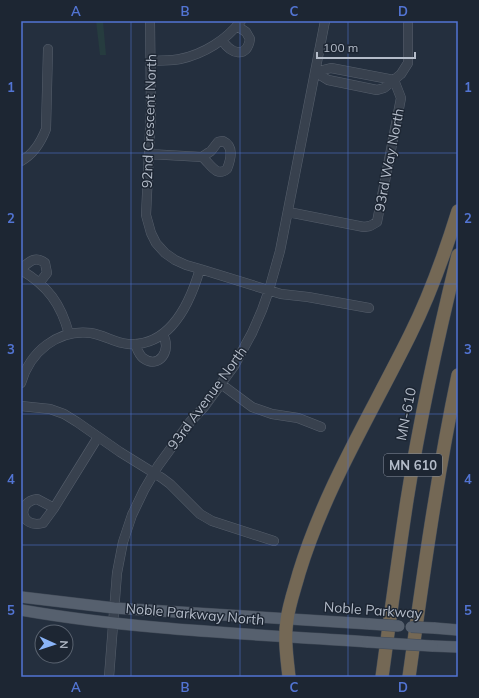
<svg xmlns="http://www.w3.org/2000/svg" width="479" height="698" viewBox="0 0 479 698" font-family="Mulish,sans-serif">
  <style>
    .green { fill: #263c3f }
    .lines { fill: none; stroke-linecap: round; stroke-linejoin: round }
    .minor-casing { stroke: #565f6c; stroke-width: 10 }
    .major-casing { stroke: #414a57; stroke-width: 12 }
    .highway-casing { stroke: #434c59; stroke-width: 14 }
    .minor { stroke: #38414e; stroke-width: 9 }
    .major { stroke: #56606e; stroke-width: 11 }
    .highway { stroke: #746855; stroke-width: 13 }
    .major-bridge-casing { stroke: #414a57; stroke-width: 12; stroke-linecap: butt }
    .major-bridge { stroke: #56606e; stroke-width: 11 }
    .grid { fill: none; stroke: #5274d3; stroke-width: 1; stroke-opacity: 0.55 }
    .labels { text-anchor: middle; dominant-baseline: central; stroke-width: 3; stroke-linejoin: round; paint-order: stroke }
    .shield { fill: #1d2633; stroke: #878f9c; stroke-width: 1 }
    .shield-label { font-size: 13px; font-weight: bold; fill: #b4bcc9 }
    .street-label { font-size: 14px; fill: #b4bcc9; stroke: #1d2633 }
    .neatline { fill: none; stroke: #5274d3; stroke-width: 1.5 }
    .grid-label { font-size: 13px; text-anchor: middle; font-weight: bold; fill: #5274d3 }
  </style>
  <rect width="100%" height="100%" fill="#242f3e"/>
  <path class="green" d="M 96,21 L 103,21 L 106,55 L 100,55 Z"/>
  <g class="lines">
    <defs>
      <path id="minor" d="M 150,21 L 151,110 L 146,215 L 151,233 L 156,243 L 165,253 L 175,260 L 186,265 L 200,269 L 281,294 L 308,297 L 369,308
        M 222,40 C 231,54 247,59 250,39 L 246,32 L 237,26
        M 151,61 C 161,60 171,61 180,59 C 204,54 226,40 241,21
        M 315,72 L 328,80 L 377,90 L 384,88 L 401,74 L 408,63 L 408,21
        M 315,72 L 331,68 L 394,80
        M 223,141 C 234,146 231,159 227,169 C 216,178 210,163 202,157 L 211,151 L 218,142 Z
        M 149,154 L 202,157
        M 21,161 C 34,154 41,142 46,129 L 48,49
        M 288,212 L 364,227 L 370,226 L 377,222 L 401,98 L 394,80
        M 21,269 C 29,262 35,255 45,263 L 47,273 L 40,282
        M 21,270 C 48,286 61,304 69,334
        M 135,344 C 137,349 139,355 143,358 C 159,370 172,350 163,335
        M 21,383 C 30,352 57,329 91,333 C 104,335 115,343 128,344 C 170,347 190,303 200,269
        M 221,384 L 252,407 L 272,414 L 298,418 L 321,427
        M 21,406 L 50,409 L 64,414 L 77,422 L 120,452 L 162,478 L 170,484 L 200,514 L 212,521 L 274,541
        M 37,499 L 54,508 L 43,523 C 20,529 16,502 37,499 Z
        M 54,508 L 98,437
        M 109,677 L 117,573 L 123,542 L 132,515 L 144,490 L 158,466 L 190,422 L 204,407 L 234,366 L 252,333 L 262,310 L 269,290 L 280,251 L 325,21"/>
      <path id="major" d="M 21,597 L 114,608 L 370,624
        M 21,610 C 135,630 252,634 368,642
        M 434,628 L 458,630
        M 432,646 L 458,647"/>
      <path id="highway" d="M 289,677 C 287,658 284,639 287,620 C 289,604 295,588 299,573 C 325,488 371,414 410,335 C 430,295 445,253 458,211
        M 382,677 C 390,618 398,559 407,500 C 420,418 438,336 458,255
        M 409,677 C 423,576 437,475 458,375"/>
    </defs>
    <use href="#minor" class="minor-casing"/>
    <use href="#major" class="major-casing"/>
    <use href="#highway" class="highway-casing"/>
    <use href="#minor" class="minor"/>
    <use href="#major" class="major"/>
    <use href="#highway" class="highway"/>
    <defs>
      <path id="major-bridge" d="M 370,624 L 399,626
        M 411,627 L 434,628
        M 368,642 L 432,646"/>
    </defs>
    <use href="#major-bridge" class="major-bridge-casing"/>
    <use href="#major-bridge" class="major-bridge"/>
  </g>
  <path class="grid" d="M 131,21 L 131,677M 240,21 L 240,677M 348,21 L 348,677M 21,153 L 458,153M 21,284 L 458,284M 21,414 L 458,414M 21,545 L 458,545"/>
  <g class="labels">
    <rect class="shield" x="384" y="454" width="58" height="22" rx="3"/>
    <g class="shield-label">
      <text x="413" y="465">MN 610</text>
    </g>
    <g class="street-label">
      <text transform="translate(149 121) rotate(-88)">92nd Crescent North</text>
      <text transform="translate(389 160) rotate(-79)">93rd Way North</text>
      <text transform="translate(207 398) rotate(-54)">93rd Avenue North</text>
      <text transform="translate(406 414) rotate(-79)">MN-610</text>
      <text transform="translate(373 610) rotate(4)">Noble Parkway</text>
      <text transform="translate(195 614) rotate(5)">Noble Parkway North</text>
    </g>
  </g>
  <rect width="479" height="698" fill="none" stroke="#1d2633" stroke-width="44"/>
  <g transform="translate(54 644) rotate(93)"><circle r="19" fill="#1d2633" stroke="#59626f"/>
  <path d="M0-3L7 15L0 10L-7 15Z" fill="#8ab4f8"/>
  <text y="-6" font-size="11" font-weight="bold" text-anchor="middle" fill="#b4bcc9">N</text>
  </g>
  <path d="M317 52v6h98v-6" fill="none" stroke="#b4bcc9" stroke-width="2"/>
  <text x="323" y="52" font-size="12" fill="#b4bcc9" stroke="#1d2633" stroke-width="3" paint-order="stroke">100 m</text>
  <rect x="22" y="22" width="435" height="654" class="neatline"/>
  <g class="grid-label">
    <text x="76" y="16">A</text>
    <text x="185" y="16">B</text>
    <text x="294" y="16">C</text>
    <text x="403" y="16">D</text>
    <text x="11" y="92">1</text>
    <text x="468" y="92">1</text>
    <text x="11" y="223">2</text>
    <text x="468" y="223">2</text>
    <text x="11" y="354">3</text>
    <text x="468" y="354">3</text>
    <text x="11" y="484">4</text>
    <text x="468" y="484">4</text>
    <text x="11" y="615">5</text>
    <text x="468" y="615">5</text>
    <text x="76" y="692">A</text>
    <text x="185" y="692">B</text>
    <text x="294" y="692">C</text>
    <text x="403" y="692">D</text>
  </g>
</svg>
